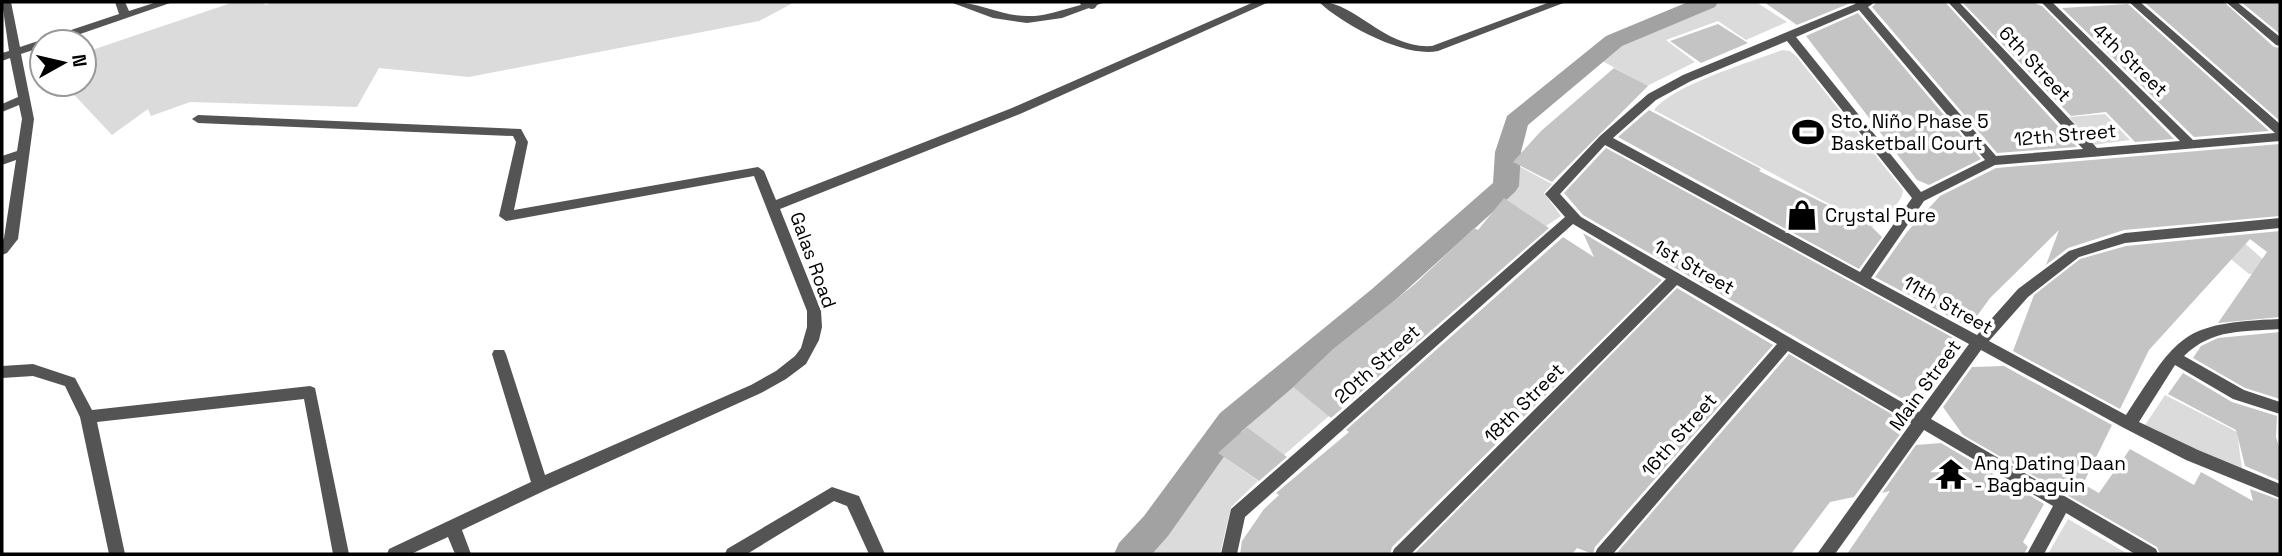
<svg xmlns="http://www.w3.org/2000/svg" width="2282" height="556" viewBox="0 0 2282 556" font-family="'Space Grotesk',sans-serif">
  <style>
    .green { fill: #dbdbdb }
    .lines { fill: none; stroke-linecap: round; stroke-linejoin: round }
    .canal { fill: #a2a2a2; fill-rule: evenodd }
    .building { fill: #c4c4c4 }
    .service { stroke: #545454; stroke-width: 10 }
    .minor { fill: #545454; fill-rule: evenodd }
    .labels { text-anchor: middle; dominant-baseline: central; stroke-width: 7; stroke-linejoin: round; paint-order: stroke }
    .street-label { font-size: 19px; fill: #000; stroke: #fff }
    .poi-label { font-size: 19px; fill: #000; stroke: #fff; text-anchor: start }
  </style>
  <rect width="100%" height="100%" fill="#fff"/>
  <path class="green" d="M 234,2 L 261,2 L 266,5 L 273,2 L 795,2 L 759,21 L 469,77 L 379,68 L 357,107 L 190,102 L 151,116 L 148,109 L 112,135 L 64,84 L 84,84 L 84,73 L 90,70 L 89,51 Z
    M 1715,2 L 1756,2 L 1787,22 L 1746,40 L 1718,21 L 1666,40 L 1695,62 L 1647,86 L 1599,59 L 1618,43 Z
    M 1782,50 L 1790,51 L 1797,57 L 1903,190 C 1902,205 1883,217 1872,227 L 1654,110 C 1673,85 1751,62 1782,50 Z
    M 2105,114 L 2130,140 L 2093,145 L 2069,117 Z
    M 1511,162 L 1552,184 L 1544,193 L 1561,216 L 1546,226 L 1499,195 L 1508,186 Z
    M 2239,238 L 2277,272 L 2249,274 L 2209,241 Z
    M 1293,387 L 1329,416 L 1284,455 L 1247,427 Z
    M 2165,395 L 2237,432 L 2242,469 L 2194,450 L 2145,425 Z
    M 1218,453 L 1258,481 L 1231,507 L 1220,554 L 1137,554 Z
    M 2068,519 L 2128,554 L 2048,554 Z"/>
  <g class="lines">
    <path class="canal" d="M 1688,2 L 1718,2 L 1715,7 L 1622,46 L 1528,125 L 1521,152 L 1519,186 L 1515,192 L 1392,303 L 1242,431 L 1168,536 L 1152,554 L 1114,554 L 1119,543 L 1144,516 L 1220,413 L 1372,289 L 1493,183 L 1495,152 L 1507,116 L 1606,36 Z"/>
  </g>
  <path class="building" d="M 1764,2 L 1853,2 L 1797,25 Z
    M 1877,2 L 1945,2 L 2077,147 L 1997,153 L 1872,7 Z
    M 1962,2 L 2031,2 L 2042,6 L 2174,139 L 2135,142 L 2106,112 L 2071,116 Z
    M 2144,2 L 2224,2 L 2274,47 L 2280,48 L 2280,121 Z
    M 2241,2 L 2280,2 L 2280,34 Z
    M 2128,4 L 2269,131 L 2194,137 L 2062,8 Z
    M 1858,13 L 1981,159 L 1929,185 L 1917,180 L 1806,36 Z
    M 1718,24 L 1748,43 L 1701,63 L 1670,41 Z
    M 1614,68 L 1648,86 L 1552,182 L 1513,162 L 1541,131 Z
    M 1649,110 L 1761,169 L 1759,171 L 1872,227 L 1882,237 L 1859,269 L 1618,137 Z
    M 2280,144 L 2280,216 L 2124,230 L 2068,248 L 2046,265 L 2059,230 L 1990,298 L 1969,327 L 1875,277 L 1907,232 L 1940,196 L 1996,168 Z
    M 1606,148 L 1959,341 L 1940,368 L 1948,368 L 1932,390 L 1924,380 L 1910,396 L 1901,398 L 1583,215 L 1564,193 Z
    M 1504,198 L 1549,228 L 1331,418 L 1293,387 L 1333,349 L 1415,284 L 1474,228 L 1478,230 Z
    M 2280,231 L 2280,317 L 2218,323 L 2267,252 L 2250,239 L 2149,350 L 2120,409 L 2013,351 L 2034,295 L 2080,259 L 2126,246 Z
    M 1583,233 L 1662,280 L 1392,547 L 1390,554 L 1240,554 L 1242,541 L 1264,509 L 1279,495 L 1276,493 L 1349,432 L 1346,430 L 1563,237 L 1594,257 Z
    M 1677,288 L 1773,345 L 1595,547 L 1593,554 L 1577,548 L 1572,554 L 1414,554 Z
    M 2280,332 L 2280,399 L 2245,388 L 2193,358 L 2201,346 L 2218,338 Z
    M 1789,354 L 1895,416 L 1899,423 L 1901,433 L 1854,497 L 1830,502 L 1791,554 L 1616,554 Z
    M 2004,366 L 2112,425 L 2083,484 L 2099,493 L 2130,449 L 2194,485 L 2201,472 L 2253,501 L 2250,489 L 2280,500 L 2280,554 L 2160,554 L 2157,547 L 1963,435 L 1943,407 L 1972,367 Z
    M 2183,373 L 2232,402 L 2277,416 L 2276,437 L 2280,450 L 2280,481 L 2245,466 L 2236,430 L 2168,394 Z
    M 1247,427 L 1287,457 L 1259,481 L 1218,453 Z
    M 1941,443 L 2044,504 L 2023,542 L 2028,547 L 2024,554 L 1847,554 L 1890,491 L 1882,493 L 1916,445 Z"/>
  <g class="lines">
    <path class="service" d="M 1085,2 L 1092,4"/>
    <path class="minor" d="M 2,2 L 11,2 L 20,47 L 119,14 L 115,2 L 125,2 L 129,11 L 157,2 L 173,2 L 57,42 L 42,42 L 42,47 L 21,54 L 34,119 L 18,239 L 7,253 L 2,255 L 2,241 L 4,238 L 16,160 L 2,165 L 2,156 L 17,151 L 22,119 L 19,105 L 2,112 L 2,104 L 18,97 L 10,58 L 2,61 L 2,53 L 9,51 Z
      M 950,2 C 978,1 1002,17 1030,16 C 1056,16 1079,1 1105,2 L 1062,18 L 1027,23 L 993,18 Z
      M 1254,2 L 1269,2 L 1020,114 L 780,209 L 821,311 L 822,327 L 819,340 L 806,364 L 786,379 L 761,393 L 546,490 L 462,530 L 471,554 L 455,554 L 448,537 L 411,554 L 387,554 L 389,549 L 531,482 L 492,354 L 494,350 L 504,350 L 506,354 L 545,475 L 751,385 L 776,371 L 795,356 L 801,348 L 807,327 L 807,311 L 754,176 L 506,221 L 499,216 L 516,142 L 513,136 L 198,123 L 192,119 L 198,115 L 521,129 L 528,142 L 514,210 L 758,167 L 764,171 L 776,200 L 1012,108 Z
      M 1319,2 C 1354,0 1384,49 1432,46 L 1550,2 L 1566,2 L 1438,51 C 1405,58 1343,25 1319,2 Z
      M 1856,2 L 1875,2 L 1868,7 L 1996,156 L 2083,149 L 1948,2 L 1959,2 L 2097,148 L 2180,141 L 2041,2 L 2052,2 L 2193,140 L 2275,133 L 2129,2 L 2140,2 L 2280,124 L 2280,141 L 1995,165 L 1924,201 L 1871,278 L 1977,335 L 2018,289 L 2069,251 L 2125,233 L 2280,218 L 2280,228 L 2125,243 L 2079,257 L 2028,297 L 1989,341 L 2126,415 C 2179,335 2180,323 2280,319 L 2280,329 C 2243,332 2213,328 2184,356 L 2244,390 L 2280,402 L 2280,414 L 2233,399 L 2175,365 L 2139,422 L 2198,450 L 2280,484 L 2280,498 L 2186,460 L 2124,428 L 1981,350 L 1931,419 L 2156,549 L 2158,554 L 2135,554 L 2066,513 L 2044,554 L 2027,554 L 2053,506 L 1924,430 L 1835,554 L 1817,554 L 1911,423 L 1788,351 L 1613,554 L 1595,554 L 1597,549 L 1777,344 L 1677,285 L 1411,554 L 1392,554 L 1394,549 L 1666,279 L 1573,224 L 1245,517 L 1237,554 L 1221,554 L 1231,509 L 1565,217 L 1545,194 L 1600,136 L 1648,94 L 1683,75 L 1855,4 ZM 1859,10 L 1985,160 L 1921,192 L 1796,37 ZM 1787,41 L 1912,198 L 1860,272 L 1613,138 L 1656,100 L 1691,81 ZM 1605,145 L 1969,344 L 1919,412 L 1581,217 L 1560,194 Z
      M 2226,2 L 2237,2 L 2280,37 L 2280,46 L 2276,45 Z
      M 33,364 L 75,378 L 92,410 L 310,386 L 315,388 L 349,554 L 333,554 L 304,399 L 97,422 L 125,554 L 109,554 L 80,417 L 65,386 L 33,376 L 2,378 L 2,366 Z
      M 832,487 L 859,496 L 885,554 L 869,554 L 847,506 L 834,501 L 747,554 L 725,554 L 727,549 Z"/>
  </g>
  <defs>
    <symbol id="stadium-bare" viewBox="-9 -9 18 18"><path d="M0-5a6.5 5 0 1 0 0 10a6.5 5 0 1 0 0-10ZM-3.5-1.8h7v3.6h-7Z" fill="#000" stroke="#fff" stroke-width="2.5" paint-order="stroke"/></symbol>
    <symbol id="shop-bare" viewBox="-9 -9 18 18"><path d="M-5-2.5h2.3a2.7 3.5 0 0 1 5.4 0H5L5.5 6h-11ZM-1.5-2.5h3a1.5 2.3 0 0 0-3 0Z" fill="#000" stroke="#fff" stroke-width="2.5" paint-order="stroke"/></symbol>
    <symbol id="temple-bare" viewBox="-9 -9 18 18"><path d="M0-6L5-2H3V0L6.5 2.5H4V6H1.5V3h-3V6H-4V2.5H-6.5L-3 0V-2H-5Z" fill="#000" stroke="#fff" stroke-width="2.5" paint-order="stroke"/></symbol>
  </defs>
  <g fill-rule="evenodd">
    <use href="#stadium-bare" x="1786" y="110" width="44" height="44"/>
    <use href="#shop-bare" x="1780" y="193" width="44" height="44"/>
    <use href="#temple-bare" x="1929" y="452" width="44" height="44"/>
  </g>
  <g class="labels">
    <g class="street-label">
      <text transform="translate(2130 60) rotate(44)">4th Street</text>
      <text transform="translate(2035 64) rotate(47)">6th Street</text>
      <text transform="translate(2065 135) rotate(-5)">12th Street</text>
      <text transform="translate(813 260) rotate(70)">Galas Road</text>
      <text transform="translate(1694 267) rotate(30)">1st Street</text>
      <text transform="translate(1948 305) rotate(29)">11th Street</text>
      <text transform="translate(1377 364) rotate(-42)">20th Street</text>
      <text transform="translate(1925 385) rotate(-54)">Main Street</text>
      <text transform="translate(1524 403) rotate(-45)">18th Street</text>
      <text transform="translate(1679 435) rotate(-49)">16th Street</text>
    </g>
    <g class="poi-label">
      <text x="1831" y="121">Sto. Niño Phase 5<tspan x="1831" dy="22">Basketball Court</tspan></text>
      <text x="1825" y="215">Crystal Pure</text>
      <text x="1974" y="463">Ang Dating Daan<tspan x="1974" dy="22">- Bagbaguin</tspan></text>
    </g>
  </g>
  <rect width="2282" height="556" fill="none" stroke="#000000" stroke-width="7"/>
  <g transform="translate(63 63) rotate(82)"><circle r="33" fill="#ffffff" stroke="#999999" stroke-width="2"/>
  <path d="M0-5L12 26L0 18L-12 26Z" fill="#000000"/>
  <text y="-10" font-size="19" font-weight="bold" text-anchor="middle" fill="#000000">N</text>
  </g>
</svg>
